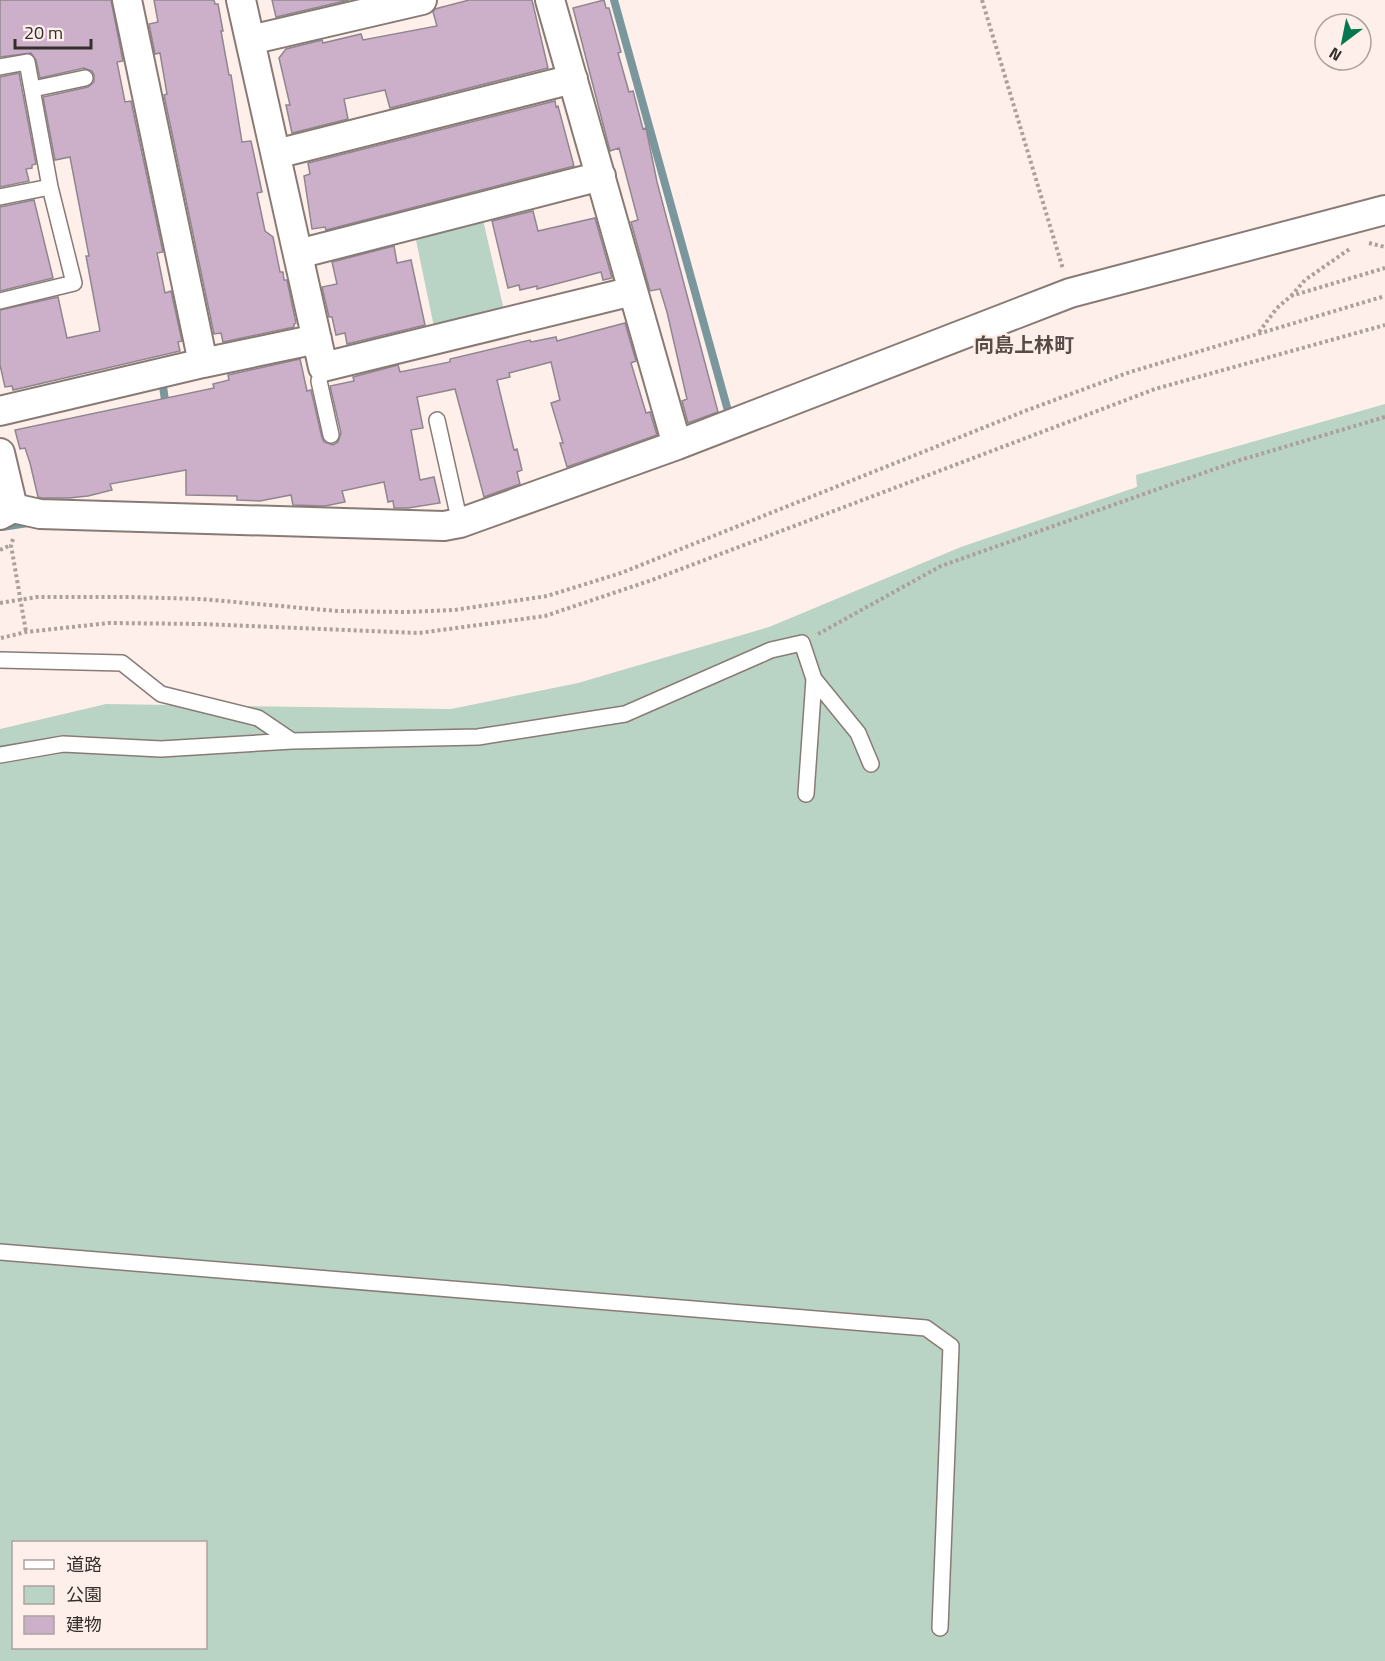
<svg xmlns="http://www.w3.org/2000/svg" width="1385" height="1661" viewBox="0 0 1385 1661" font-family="'Titillium Web','Noto Sans JP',sans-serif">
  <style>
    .green { fill: #b9d3c4; fill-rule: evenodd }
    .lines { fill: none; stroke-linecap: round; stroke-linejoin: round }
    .stream { stroke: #7a979d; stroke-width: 8 }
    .building { fill: #ccb0c9; stroke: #90868f; stroke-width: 1.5 }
    .lane-casing { stroke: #887b76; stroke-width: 18 }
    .street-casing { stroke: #887b76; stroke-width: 32 }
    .path { stroke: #aca09c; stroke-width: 4; stroke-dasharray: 3 3; stroke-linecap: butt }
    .lane { stroke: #fff; stroke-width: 15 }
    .street { stroke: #fff; stroke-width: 28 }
    .labels { text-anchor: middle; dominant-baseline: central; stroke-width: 5; stroke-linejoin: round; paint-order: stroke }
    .neighbourhood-label { font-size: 20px; font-weight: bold; fill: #574c47; stroke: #feefea }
  </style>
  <rect width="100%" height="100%" fill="#feefea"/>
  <path class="green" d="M 483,220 L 504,310 L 434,327 L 416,240 Z
    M 1385,404 L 1385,1661 L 0,1661 L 0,729 L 106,704 L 451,709 L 578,683 L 769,627 L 961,547 L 1137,487 L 1136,475 ZM 14,1542 L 206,1542 L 206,1648 L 14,1648 Z"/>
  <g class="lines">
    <path class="stream" d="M 614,0 L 730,418
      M 163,386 L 166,408
      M 2,527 L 28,523"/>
  </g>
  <path class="building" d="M 0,0 L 111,0 L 123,61 L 117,62 L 125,102 L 131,101 L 163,252 L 157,253 L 165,293 L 171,291 L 182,341 L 178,342 L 180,351 L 13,390 L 12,386 L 5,387 L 0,365 L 0,310 L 58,297 L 67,338 L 100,331 L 86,256 L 89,256 L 70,157 L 55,160 L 43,97 L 88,87 L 94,82 L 94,75 L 92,71 L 84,68 L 40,78 L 36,60 L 31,53 L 0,57 Z
    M 154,0 L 214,0 L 215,4 L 218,4 L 223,31 L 221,31 L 229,75 L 231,75 L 242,142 L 251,141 L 262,192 L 257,193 L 265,231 L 273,237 L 280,272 L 283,272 L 284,280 L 287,280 L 296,323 L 294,324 L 294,327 L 223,342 L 221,333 L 214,334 L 164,95 L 167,94 L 160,53 L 155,54 L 149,24 L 158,22 Z
    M 272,0 L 349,0 L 276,17 Z
    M 469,0 L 532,0 L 548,68 L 390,108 L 385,90 L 344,99 L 348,119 L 292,133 L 286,105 L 290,105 L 279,58 L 286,49 L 322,40 L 323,43 L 361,34 L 363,40 L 437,26 L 433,12 L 435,9 Z
    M 604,0 L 606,8 L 609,8 L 621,52 L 618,53 L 629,92 L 633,91 L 643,129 L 646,128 L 657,182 L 718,412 L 688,423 L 682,401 L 687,399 L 667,312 L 660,289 L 650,291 L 631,222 L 638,220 L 619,148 L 610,151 L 573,8 Z
    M 19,73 L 36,164 L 32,165 L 32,168 L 26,169 L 29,181 L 0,187 L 0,77 Z
    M 555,101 L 556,107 L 558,106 L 574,166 L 326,230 L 325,227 L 312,229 L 304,176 L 310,174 L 308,163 Z
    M 34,200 L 53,278 L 0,291 L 0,207 Z
    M 533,211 L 538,231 L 595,218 L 612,278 L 603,280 L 601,272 L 537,289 L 537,286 L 520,290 L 519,285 L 508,288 L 492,221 Z
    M 394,246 L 397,263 L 411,260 L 425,325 L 347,344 L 345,333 L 336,335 L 332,317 L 329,317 L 322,287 L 337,284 L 332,262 Z
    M 625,323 L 636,361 L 631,363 L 646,413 L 650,412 L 657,435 L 567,467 L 560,443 L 563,443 L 551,403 L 560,400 L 551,362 L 509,373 L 510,377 L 497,380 L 514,450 L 517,449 L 522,470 L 517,472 L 520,484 L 484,497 L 455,389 L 417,397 L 423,428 L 411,430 L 420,480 L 434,477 L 440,503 L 408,508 L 394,508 L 393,501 L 388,502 L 384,482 L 342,491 L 345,502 L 325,506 L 293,505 L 291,495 L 260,501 L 237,500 L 237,496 L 186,495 L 186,470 L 110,484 L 112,490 L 88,496 L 69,498 L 42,498 L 38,497 L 30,463 L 25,448 L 20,449 L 15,430 L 214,388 L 213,384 L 229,380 L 228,375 L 300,359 L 307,391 L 311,390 L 322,438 L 324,442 L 333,445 L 338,442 L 341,433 L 330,386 L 354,381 L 353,377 L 398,365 L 400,372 L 450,362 L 450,359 L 530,340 L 531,342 L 556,337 L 557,341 Z"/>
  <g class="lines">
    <defs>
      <path id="lane" d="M 0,67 L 27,62 L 50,187 L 74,283 L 0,301
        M 33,89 L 85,78
        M 0,197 L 50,187
        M 323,367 L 319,381 L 331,435
        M 437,420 L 460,523
        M 0,660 L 122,663 L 161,694 L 258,718 L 292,741
        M 814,679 L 858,733 L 871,764
        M 0,755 L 63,744 L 161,749 L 292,741 L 478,737 L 625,714 L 771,650 L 802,643 L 814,679 L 806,794
        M 0,1252 L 926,1328 L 951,1346 L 940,1628"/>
      <path id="street" d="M 127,0 L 203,363
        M 241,0 L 323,367 L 633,291
        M 550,0 L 677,445
        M 250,40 L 422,0
        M 276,154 L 573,79
        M 298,254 L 601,176
        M 0,411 L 203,363 L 317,339
        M 0,453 L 13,508
        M 0,515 L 13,508 L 40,514 L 444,526 L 460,523 L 677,445 L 1070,293 L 1385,210"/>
    </defs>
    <use href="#lane" class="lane-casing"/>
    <use href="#street" class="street-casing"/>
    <path class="path" d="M 982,0 L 1063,269
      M 1369,243 L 1385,247
      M 1291,296 L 1305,280 L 1351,248
      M 1259,332 L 1277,308 L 1291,296 L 1385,268
      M 13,539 L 11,545 L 26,632
      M 0,550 L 11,545
      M 0,603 L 37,597 L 129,597 L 201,599 L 337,611 L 404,612 L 454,610 L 547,596 L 621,573 L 1025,411 L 1130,372 L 1385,296
      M 818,634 L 941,566 L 1237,461 L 1385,417
      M 1,638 L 26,632 L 109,623 L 201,624 L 419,633 L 545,616 L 652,580 L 1155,389 L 1385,325"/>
    <use href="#lane" class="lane"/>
    <use href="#street" class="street"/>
  </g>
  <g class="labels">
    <g class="neighbourhood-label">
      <text x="1024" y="344">向島上林町</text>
    </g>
  </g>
  <rect x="12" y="1541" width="195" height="108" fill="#feefea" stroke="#ada29e" stroke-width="1.5"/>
  <rect x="24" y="1560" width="30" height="9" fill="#ffffff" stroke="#ada29e" stroke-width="1.5"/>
  <text x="66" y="1571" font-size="18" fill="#342e2c">道路</text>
  <rect x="24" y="1586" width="30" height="18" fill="#b9d3c4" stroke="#ada29e" stroke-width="1.5"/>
  <text x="66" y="1601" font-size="18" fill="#342e2c">公園</text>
  <rect x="24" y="1616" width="30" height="18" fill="#ccb0c9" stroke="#ada29e" stroke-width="1.5"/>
  <text x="66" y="1631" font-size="18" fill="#342e2c">建物</text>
  <g transform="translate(1343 42) rotate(212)"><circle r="28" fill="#feefea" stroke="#ada29e" stroke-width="1.5"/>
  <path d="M0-4.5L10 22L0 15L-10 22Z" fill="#047751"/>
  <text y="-9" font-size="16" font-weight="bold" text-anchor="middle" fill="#342e2c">N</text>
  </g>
  <path d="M15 39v9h76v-9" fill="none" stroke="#342e2c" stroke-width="3"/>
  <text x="24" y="39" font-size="18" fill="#342e2c" stroke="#feefea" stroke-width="4.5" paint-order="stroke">20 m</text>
</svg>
